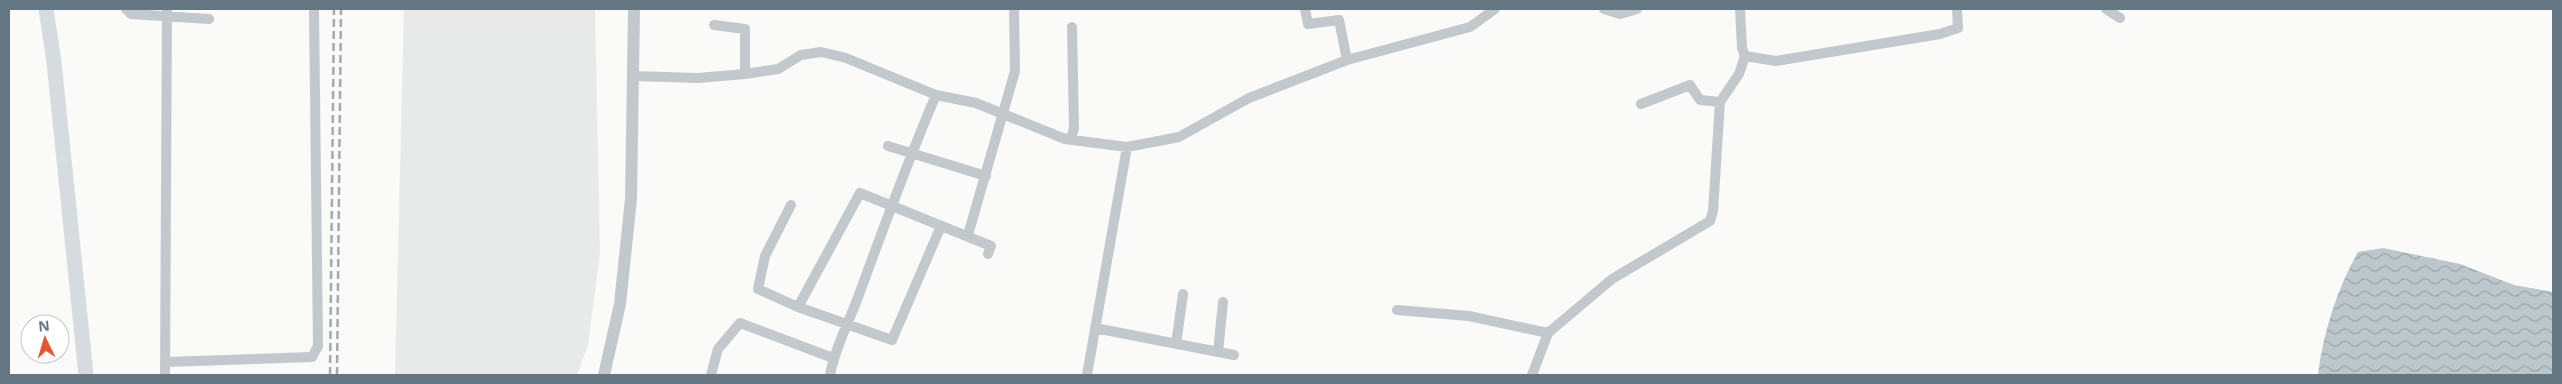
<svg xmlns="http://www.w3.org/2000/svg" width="2562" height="384" viewBox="0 0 2562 384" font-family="'Open Sans',sans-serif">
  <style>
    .built { fill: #e8e9e9 }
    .water { fill: url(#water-waves) }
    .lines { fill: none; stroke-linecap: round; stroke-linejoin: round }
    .minor { stroke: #c3c8cc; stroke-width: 10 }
    .tertiary { stroke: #c3c8cc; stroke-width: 12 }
    .primary { stroke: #d6dbdf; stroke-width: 15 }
    .rail { stroke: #a2aab0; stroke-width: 2.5; stroke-dasharray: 8 4; stroke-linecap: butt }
  </style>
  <defs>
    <pattern id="water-waves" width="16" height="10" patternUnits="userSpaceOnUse" patternTransform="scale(1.25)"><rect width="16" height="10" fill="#bbc7cb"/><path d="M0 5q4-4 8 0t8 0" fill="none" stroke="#9ca6aa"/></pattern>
  </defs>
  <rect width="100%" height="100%" fill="#fafaf8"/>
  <path class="built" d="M 404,9 L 595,9 L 600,253 L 588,345 L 577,375 L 395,375 Z"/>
  <path class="water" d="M 2383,248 L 2460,264 L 2514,285 L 2553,292 L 2553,375 L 2318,375 C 2323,333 2337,289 2358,252 Z"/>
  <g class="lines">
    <path class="minor" d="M 126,9 L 131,14 L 209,19
      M 1305,9 L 1308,24 L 1339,20 L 1347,60
      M 1604,9 L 1620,14 L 1637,9
      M 2106,9 L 2120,18
      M 714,25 L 745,29 L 745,74
      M 1745,56 L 1776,61 L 1940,34 L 1958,28 L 1957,9
      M 633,76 L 698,78 L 745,74 L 778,69 L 801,55 L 821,52 L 846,58 L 936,95 L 976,103 L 1065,139 L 1127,147 L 1179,137 L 1249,98 L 1347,60 L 1470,27 L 1495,9
      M 1641,104 L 1690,85 L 1700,100 L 1720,102
      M 1071,139 L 1074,128 L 1072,27
      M 888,146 L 986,176
      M 791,205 L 765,256 L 758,289 L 798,307 L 892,340 L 941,226
      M 968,235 L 1015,71 L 1014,9
      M 798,307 L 860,193 L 991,246 L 988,254
      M 1397,310 L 1469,316 L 1548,333
      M 1095,328 L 1234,355
      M 1176,344 L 1183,294
      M 1218,352 L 1223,302
      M 165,362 L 312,357 L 318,346 L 314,9
      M 165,375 L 167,9
      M 711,375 L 718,349 L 740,323 L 833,358
      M 830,375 C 835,347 850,320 860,292 C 884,226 908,160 936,95
      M 1087,375 L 1127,147
      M 1532,375 L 1548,333 L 1612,279 L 1710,221 L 1713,211 L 1720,102 L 1739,74 L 1745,56 L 1742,48 L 1740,9"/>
    <path class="tertiary" d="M 604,375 L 620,304 L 631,199 L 634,9"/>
    <path class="primary" d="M 46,9 L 54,62 L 86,375"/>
    <path class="rail" d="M 330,375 L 334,9
      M 337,375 L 341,9"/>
  </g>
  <rect width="2562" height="384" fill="none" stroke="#657683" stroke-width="20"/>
  <g transform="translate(45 339) rotate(355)"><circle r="24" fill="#ffffff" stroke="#c1c8cd"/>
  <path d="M0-4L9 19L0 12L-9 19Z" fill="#e4572e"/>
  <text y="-8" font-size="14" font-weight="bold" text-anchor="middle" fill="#657683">N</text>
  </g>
</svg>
